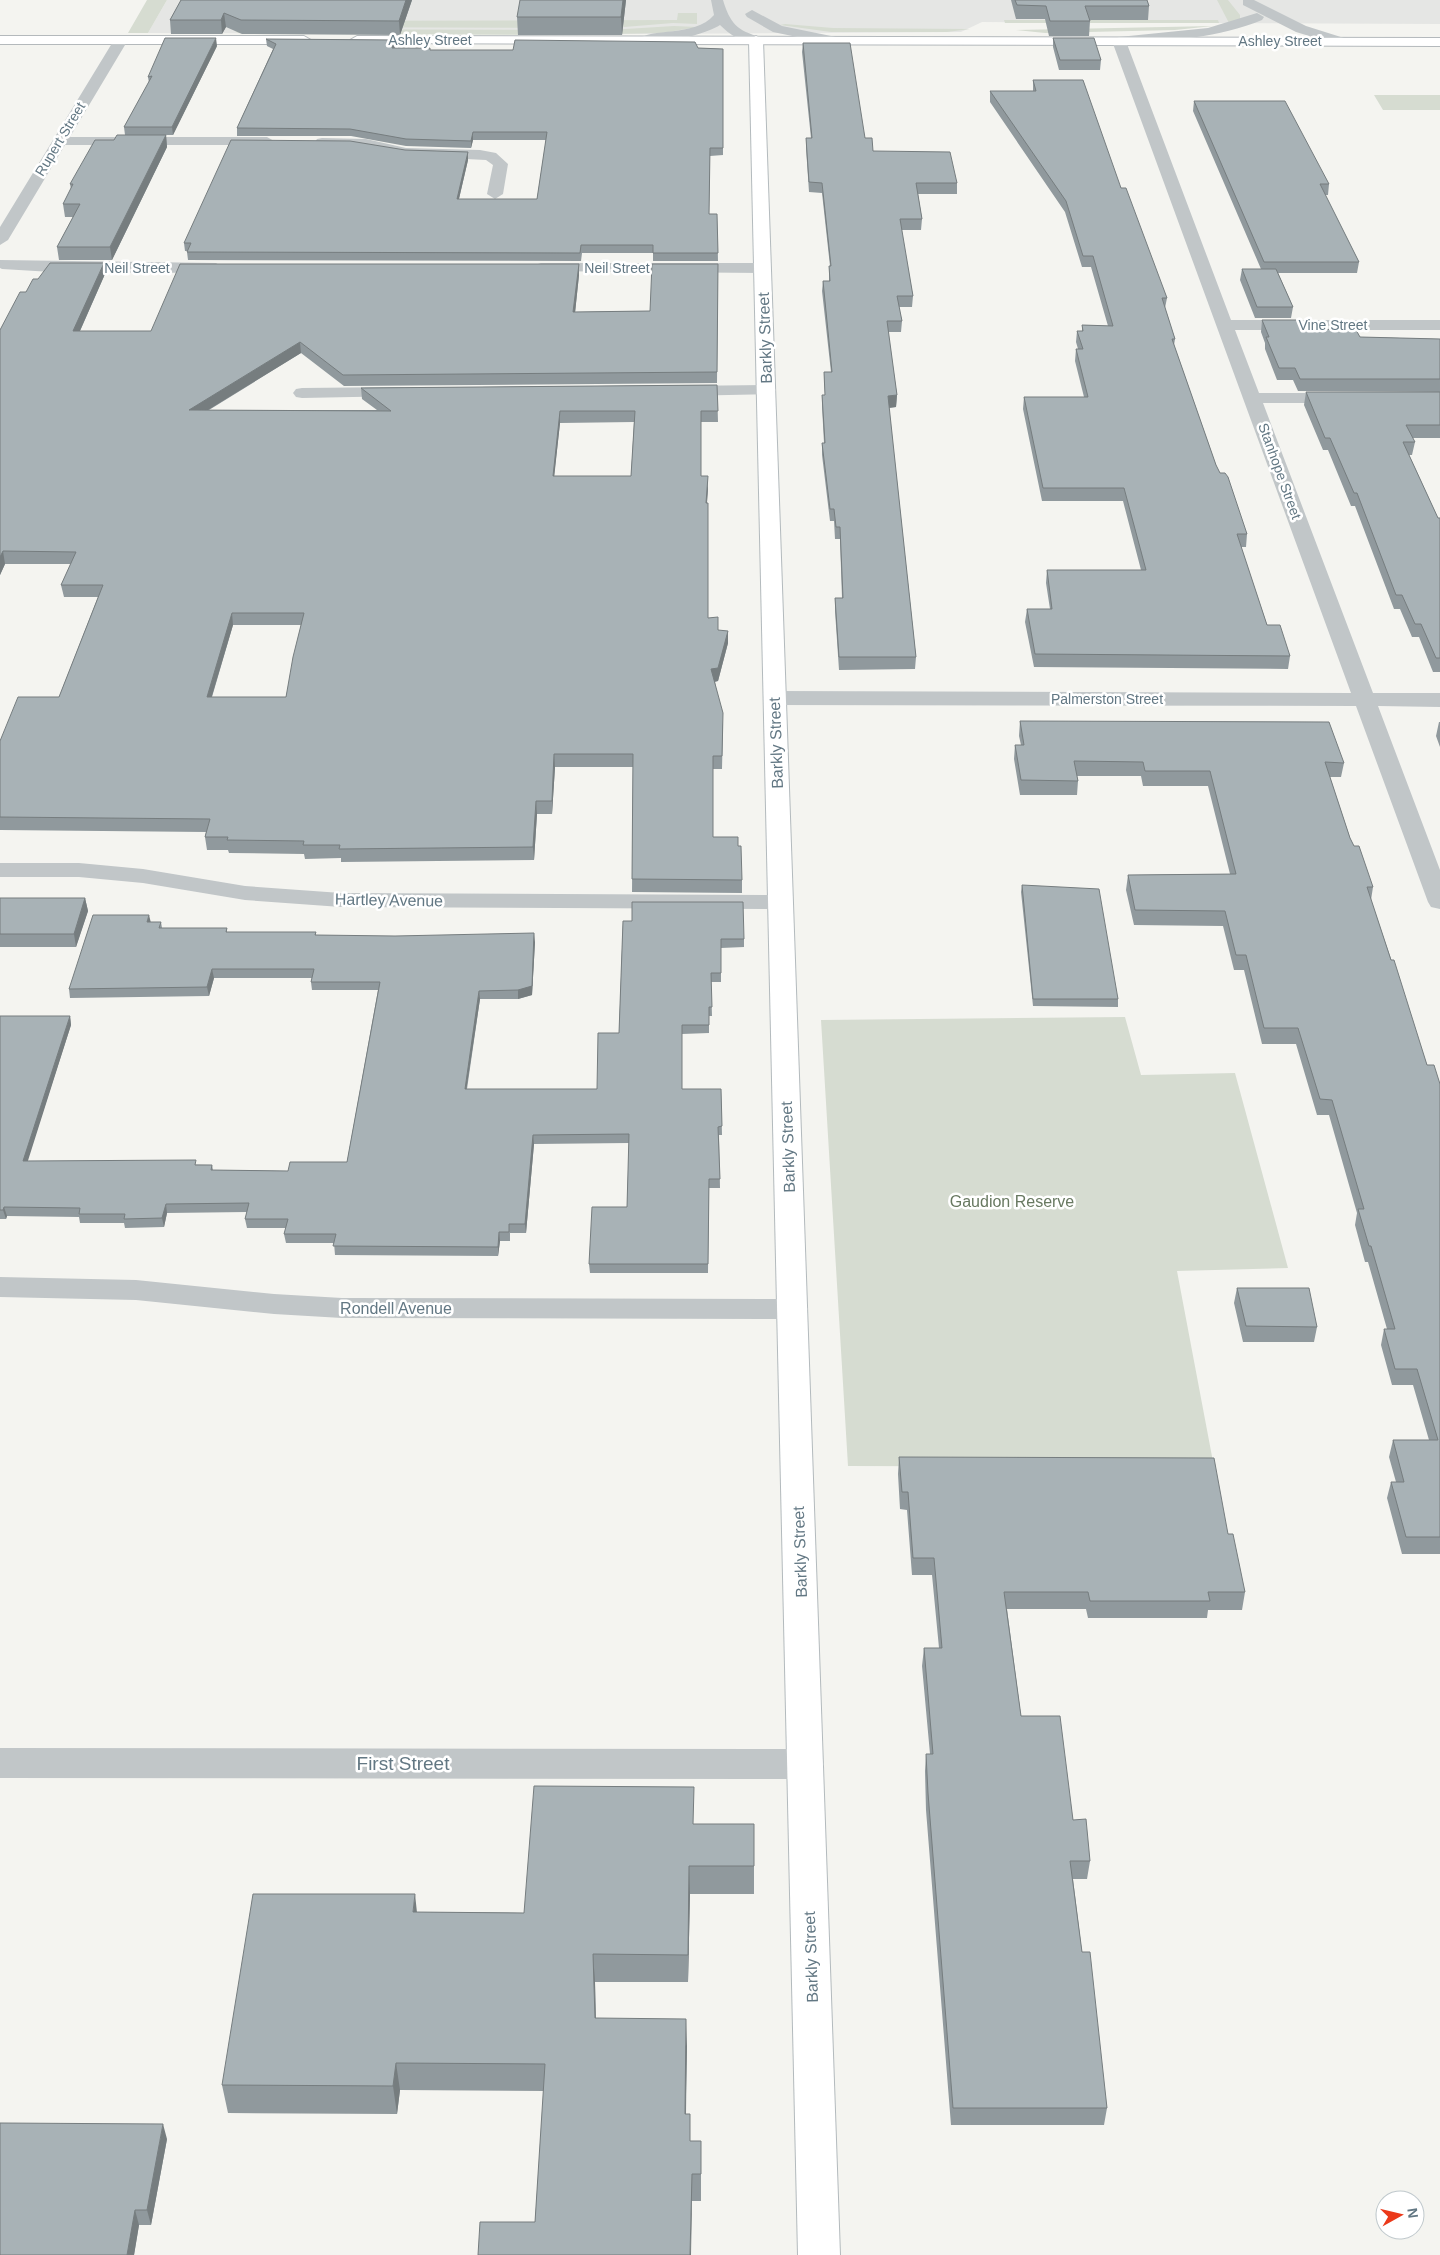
<svg xmlns="http://www.w3.org/2000/svg" width="1440" height="2255" viewBox="0 0 1440 2255" font-family="Helvetica,sans-serif">
  <style>
    .built { fill: #e5e6e4 }
    .green { fill: #d6dcd1 }
    .lines { fill: none; stroke-linecap: round; stroke-linejoin: round }
    .secondary-casing { stroke: #b3babd; stroke-width: 2 }
    .primary-casing { stroke: #b4b9bc; stroke-width: 2 }
    .street { fill: #c1c6c8; fill-rule: evenodd }
    .secondary { fill: #fff; fill-rule: evenodd }
    .primary { fill: #fff; fill-rule: evenodd }
    .wall { fill: #90999d; fill-rule: evenodd }
    .shaded-wall { fill: #767d7f }
    .building { fill: #a8b2b6; stroke: #767d7f; fill-rule: evenodd }
    .labels { text-anchor: middle; dominant-baseline: central; stroke-width: 5; stroke-linejoin: round; paint-order: stroke }
    .far-street-label { font-size: 14px; fill: #627783; stroke: #fff }
    .street-label { font-size: 16px; fill: #627783; stroke: #fff }
    .park-label { font-size: 16px; fill: #687961; stroke: #fff }
    .near-street-label { font-size: 19px; fill: #627783; stroke: #fff }
  </style>
  <rect width="100%" height="100%" fill="#f4f4f0"/>
  <path class="built" d="M 167,0 L 1440,0 L 1440,24 L 982,22 L 961,32 L 643,34 L 148,33 Z"/>
  <path class="green" d="M 147,0 L 167,0 L 148,33 L 128,33 Z
    M 1217,0 L 1228,0 L 1240,15 L 1240,19 L 1229,23 Z
    M 678,13 L 697,13 L 697,24 L 673,23 L 612,28 L 279,27 L 234,21 L 677,20 Z
    M 1004,20 L 1218,20 L 1219,23 L 1005,23 Z
    M 785,24 L 833,28 L 970,29 L 947,32 L 831,32 L 780,25 Z
    M 674,26 L 698,27 L 662,33 L 563,35 L 250,34 L 238,33 L 232,29 L 609,30 Z
    M 1213,26 L 1175,30 L 1045,33 L 1016,30 Z
    M 1374,95 L 1440,95 L 1440,110 L 1383,110 Z
    M 1125,1017 L 1141,1075 L 1235,1073 L 1288,1268 L 1177,1271 L 1214,1467 L 848,1466 L 821,1020 Z"/>
  <g class="lines">
    <defs>
      <path id="secondary" d="M 756,36 L 763,40 L 840,2255 L 798,2255 L 749,40 Z"/>
      <path id="primary" d="M 0,36 L 304,36 L 311,40 L 304,44 L 0,44 Z
        M 357,36 L 1440,38 L 1440,46 L 352,43 L 350,40 Z"/>
    </defs>
    <use href="#secondary" class="secondary-casing"/>
    <use href="#primary" class="primary-casing"/>
    <path class="street" d="M 711,0 L 723,0 C 730,23 737,31 761,37 L 763,40 L 761,43 C 746,46 730,35 720,25 C 709,33 648,51 638,40 C 650,27 694,38 714,15 Z
      M 1243,0 L 1254,0 L 1306,26 L 1344,38 L 1346,41 L 1339,45 L 1296,32 L 1243,5 Z
      M 752,10 L 782,26 L 836,37 L 838,40 L 831,44 L 773,32 L 747,17 L 745,14 Z
      M 1257,13 L 1264,17 L 1262,20 C 1218,38 1173,40 1127,44 L 1231,320 L 1440,320 L 1440,330 L 1235,330 L 1259,393 L 1341,393 L 1347,394 L 1350,398 L 1347,402 L 1341,403 L 1263,403 L 1373,693 L 1440,693 L 1440,707 L 1378,706 L 1440,870 L 1440,909 L 1431,907 L 1428,902 L 1356,706 L 775,705 L 767,703 L 764,698 L 767,693 L 775,691 L 1351,693 L 1112,41 L 1119,37 L 1208,28 Z
      M 121,36 L 128,40 L 70,137 L 267,137 L 274,141 L 267,145 L 65,145 L 8,240 L 0,245 L 0,227 L 114,40 Z
      M 322,138 L 366,139 L 406,148 L 480,150 L 496,153 L 508,164 L 503,194 L 495,199 L 487,194 L 493,165 L 486,160 L 406,156 L 366,147 L 317,145 L 315,142 L 317,139 Z
      M 0,260 L 216,263 L 224,268 L 216,273 L 52,272 L 2,269 L 0,268 Z
      M 541,263 L 762,263 L 770,268 L 762,273 L 535,271 L 533,268 L 535,265 Z
      M 767,385 L 773,386 L 776,390 L 773,394 L 681,396 L 675,395 L 672,391 L 675,387 L 681,386 Z
      M 398,387 L 404,388 L 407,392 L 404,396 L 302,398 L 296,397 L 293,393 L 296,389 L 302,388 Z
      M 0,863 L 79,863 L 143,869 L 245,886 L 341,893 L 780,895 L 789,897 L 792,902 L 789,907 L 780,909 L 341,907 L 245,900 L 143,883 L 79,877 L 0,877 Z
      M 0,1277 L 136,1280 L 274,1294 L 342,1298 L 793,1299 L 804,1302 L 808,1309 L 804,1316 L 793,1319 L 342,1318 L 274,1314 L 136,1300 L 0,1297 Z
      M 0,1748 L 806,1749 L 819,1754 L 824,1764 L 819,1774 L 806,1779 L 0,1778 Z"/>
    <use href="#secondary" class="secondary"/>
    <use href="#primary" class="primary"/>
  </g>
  <path class="wall" d="M 181,0 L 412,0 L 400,35 L 242,34 L 226,27 L 222,34 L 171,34 L 170,20 Z
    M 626,0 L 622,35 L 518,35 L 517,17 Z
    M 1011,0 L 1147,0 L 1149,6 L 1148,20 L 1090,20 L 1090,21 L 1089,36 L 1049,36 L 1045,19 L 1016,19 Z
    M 1053,38 L 1101,60 L 1100,70 L 1059,70 L 1053,47 Z
    M 266,39 L 395,40 L 395,48 L 430,48 L 430,50 L 513,50 L 698,48 L 723,49 L 723,155 L 710,156 L 709,214 L 717,214 L 718,261 L 653,261 L 653,253 L 582,253 L 581,261 L 188,260 L 187,252 L 187,251 L 185,251 L 184,243 L 405,150 L 468,152 L 468,160 L 459,199 L 537,199 L 546,140 L 473,140 L 471,148 L 406,146 L 351,136 L 237,136 L 237,128 L 273,49 L 267,46 Z
    M 803,43 L 873,151 L 957,183 L 957,194 L 918,194 L 922,219 L 921,230 L 901,230 L 913,296 L 912,307 L 899,307 L 902,321 L 901,332 L 888,332 L 897,395 L 896,407 L 889,408 L 916,657 L 915,669 L 839,670 L 835,611 L 835,598 L 842,598 L 840,539 L 835,539 L 834,521 L 830,521 L 822,455 L 822,443 L 824,443 L 822,406 L 822,395 L 825,395 L 824,372 L 831,372 L 822,291 L 823,281 L 829,281 L 829,266 L 830,266 L 822,193 L 809,192 L 806,148 L 806,138 L 811,138 L 802,52 Z
    M 217,46 L 173,135 L 166,135 L 167,147 L 112,260 L 59,260 L 57,247 L 73,217 L 65,217 L 63,204 L 71,189 L 70,184 L 114,140 L 125,135 L 124,127 L 149,83 L 148,77 Z
    M 1033,80 L 1121,188 L 1167,298 L 1165,308 L 1175,339 L 1174,345 L 1216,465 L 1247,534 L 1246,547 L 1241,547 L 1267,625 L 1290,656 L 1288,669 L 1034,667 L 1025,622 L 1027,609 L 1050,609 L 1046,583 L 1047,570 L 1141,570 L 1123,501 L 1042,501 L 1023,409 L 1024,397 L 1084,397 L 1075,361 L 1076,349 L 1078,349 L 1076,342 L 1077,331 L 1082,331 L 1082,325 L 1108,326 L 1091,267 L 1082,267 L 1065,212 L 990,102 L 990,91 L 1033,91 Z
    M 1194,101 L 1329,184 L 1328,195 L 1325,195 L 1359,262 L 1357,273 L 1278,273 L 1293,307 L 1291,318 L 1255,318 L 1240,280 L 1242,269 L 1261,269 L 1193,111 Z
    M 579,264 L 579,275 L 575,312 L 650,311 L 718,264 L 717,383 L 344,386 L 301,353 L 209,410 L 377,410 L 362,399 L 361,388 L 717,385 L 718,422 L 701,422 L 701,476 L 708,488 L 707,503 L 708,618 L 728,643 L 718,681 L 715,682 L 723,726 L 722,769 L 713,769 L 713,837 L 738,846 L 742,880 L 742,893 L 632,892 L 633,767 L 555,767 L 552,814 L 537,814 L 534,860 L 341,862 L 341,858 L 305,859 L 304,854 L 229,853 L 228,850 L 207,850 L 205,837 L 206,832 L 0,830 L 0,741 L 59,697 L 98,597 L 64,597 L 61,585 L 71,564 L 5,564 L 0,575 L 0,330 L 26,292 L 38,279 L 105,274 L 80,331 L 151,331 ZM 634,422 L 631,476 L 554,476 L 560,423 ZM 233,625 L 301,625 L 286,697 L 212,697 Z
    M 1262,320 L 1303,329 L 1360,337 L 1440,339 L 1440,392 L 1298,391 L 1293,380 L 1277,380 L 1265,349 L 1265,343 L 1261,332 Z
    M 1306,392 L 1440,392 L 1440,438 L 1412,438 L 1415,442 L 1412,455 L 1409,455 L 1438,518 L 1440,518 L 1440,672 L 1433,672 L 1419,637 L 1412,637 L 1400,609 L 1394,609 L 1355,506 L 1351,506 L 1328,450 L 1323,450 L 1304,405 Z
    M 1020,721 L 1344,763 L 1341,777 L 1330,777 L 1350,838 L 1373,887 L 1371,900 L 1427,1065 L 1440,1084 L 1440,1554 L 1402,1554 L 1387,1498 L 1391,1482 L 1396,1482 L 1389,1457 L 1393,1440 L 1429,1440 L 1413,1385 L 1392,1385 L 1381,1345 L 1384,1329 L 1387,1329 L 1368,1262 L 1365,1262 L 1355,1225 L 1357,1213 L 1329,1115 L 1317,1115 L 1296,1044 L 1262,1044 L 1244,970 L 1234,970 L 1223,926 L 1134,925 L 1126,890 L 1128,875 L 1230,874 L 1208,786 L 1143,786 L 1141,776 L 1077,776 L 1078,781 L 1077,795 L 1020,795 L 1014,759 L 1015,745 L 1021,745 L 1019,736 Z
    M 1439,722 L 1440,722 L 1440,747 L 1436,736 Z
    M 1022,885 L 1118,999 L 1118,1007 L 1033,1006 L 1021,892 Z
    M 0,898 L 85,898 L 88,911 L 76,947 L 0,947 Z
    M 623,921 L 744,939 L 744,947 L 721,948 L 721,982 L 711,982 L 712,1016 L 709,1016 L 709,1033 L 682,1034 L 682,1089 L 721,1089 L 722,1135 L 719,1135 L 720,1188 L 709,1188 L 708,1273 L 590,1273 L 589,1264 L 627,1207 L 629,1143 L 534,1144 L 526,1233 L 510,1233 L 510,1241 L 500,1241 L 498,1256 L 335,1255 L 334,1243 L 286,1243 L 284,1234 L 286,1228 L 247,1228 L 245,1219 L 247,1212 L 167,1213 L 164,1227 L 125,1228 L 124,1223 L 80,1223 L 79,1217 L 7,1216 L 6,1219 L 0,1219 L 0,1016 L 70,1016 L 71,1025 L 27,1161 L 212,1165 L 213,1170 L 288,1171 L 347,1162 L 378,990 L 312,990 L 311,982 L 312,978 L 214,978 L 209,996 L 70,998 L 69,989 L 150,922 L 161,922 L 162,928 L 227,928 L 227,932 L 316,932 L 316,935 L 535,942 L 532,995 L 518,999 L 480,999 L 467,1089 L 597,1089 L 619,1033 Z
    M 1237,1288 L 1317,1327 L 1314,1342 L 1243,1342 L 1234,1303 Z
    M 899,1457 L 1228,1534 L 1245,1592 L 1242,1610 L 1208,1610 L 1207,1618 L 1088,1618 L 1086,1609 L 1007,1609 L 1021,1716 L 1073,1820 L 1090,1861 L 1087,1879 L 1073,1879 L 1082,1952 L 1107,2108 L 1104,2125 L 951,2125 L 926,1810 L 925,1771 L 926,1754 L 930,1754 L 922,1666 L 924,1648 L 939,1648 L 932,1575 L 912,1575 L 907,1510 L 900,1509 L 898,1474 Z
    M 694,1824 L 754,1824 L 754,1894 L 690,1894 L 688,1982 L 595,1982 L 596,2018 L 687,2046 L 686,2114 L 690,2141 L 701,2168 L 701,2201 L 692,2201 L 535,2222 L 544,2091 L 400,2090 L 397,2114 L 228,2113 L 222,2085 L 417,1912 L 524,1913 Z
    M 167,2139 L 151,2225 L 139,2225 L 134,2255 L 0,2255 Z"/>
  <path class="shaded-wall" d="M 406,0 L 412,0 L 400,35 L 399,21 Z
    M 623,0 L 626,0 L 622,35 L 621,17 Z
    M 224,13 L 226,27 L 222,34 L 221,20 Z
    M 216,38 L 217,46 L 173,135 L 172,127 Z
    M 395,40 L 395,46 L 392,55 L 392,48 Z
    M 473,132 L 473,140 L 471,148 L 471,141 Z
    M 166,135 L 167,147 L 112,260 L 110,247 Z
    M 468,152 L 468,160 L 457,207 L 457,199 Z
    M 104,263 L 105,274 L 75,342 L 73,331 Z
    M 579,264 L 579,275 L 574,323 L 573,312 Z
    M 300,342 L 301,353 L 190,421 L 189,410 Z
    M 897,395 L 896,407 L 887,408 L 888,396 Z
    M 560,411 L 560,423 L 553,488 L 553,476 Z
    M 708,476 L 708,488 L 706,515 L 706,503 Z
    M 3,551 L 5,564 L 0,575 L 0,557 Z
    M 232,613 L 233,625 L 208,709 L 207,697 Z
    M 728,631 L 728,643 L 718,681 L 711,682 L 711,669 Z
    M 554,754 L 555,767 L 552,814 L 552,801 Z
    M 536,801 L 537,814 L 534,860 L 533,847 Z
    M 85,898 L 88,911 L 76,947 L 74,934 Z
    M 149,915 L 151,923 L 147,922 Z
    M 534,933 L 535,942 L 532,995 L 518,999 L 518,990 Z
    M 212,969 L 214,978 L 209,996 L 207,987 Z
    M 479,991 L 480,999 L 465,1098 L 465,1089 Z
    M 70,1016 L 71,1025 L 25,1170 L 23,1161 Z
    M 533,1135 L 534,1144 L 526,1233 L 525,1224 Z
    M 166,1204 L 167,1213 L 164,1227 L 162,1218 Z
    M 4,1207 L 7,1216 L 6,1219 L 3,1210 Z
    M 499,1232 L 500,1241 L 498,1256 L 498,1247 Z
    M 689,1866 L 690,1894 L 688,1982 L 688,1955 Z
    M 415,1894 L 418,1922 L 413,1912 Z
    M 593,1954 L 595,1982 L 596,2045 L 595,2018 Z
    M 686,2019 L 687,2046 L 685,2141 L 685,2114 Z
    M 396,2063 L 400,2090 L 397,2114 L 393,2086 Z
    M 163,2124 L 167,2139 L 151,2225 L 147,2210 Z
    M 692,2174 L 692,2201 L 691,2255 L 690,2255 Z
    M 135,2210 L 139,2225 L 134,2255 L 127,2255 Z"/>
  <path class="building" d="M 181,0 L 406,0 L 399,21 L 241,20 L 224,13 L 221,20 L 170,20 Z
    M 520,0 L 623,0 L 621,17 L 517,17 Z
    M 1015,0 L 1147,0 L 1149,6 L 1085,6 L 1090,21 L 1050,21 L 1046,6 L 1017,5 Z
    M 165,38 L 216,38 L 172,127 L 124,127 L 152,76 L 148,77 Z
    M 1053,38 L 1094,38 L 1101,60 L 1060,60 Z
    M 266,39 L 395,40 L 392,48 L 430,48 L 430,50 L 513,50 L 515,40 L 695,42 L 698,48 L 723,49 L 723,148 L 710,148 L 709,214 L 717,214 L 718,253 L 653,253 L 653,245 L 581,245 L 580,253 L 187,252 L 191,243 L 184,243 L 231,140 L 350,141 L 405,150 L 468,152 L 457,199 L 537,199 L 547,132 L 473,132 L 471,141 L 406,139 L 350,129 L 237,128 L 276,44 Z
    M 803,43 L 850,43 L 865,138 L 872,138 L 873,151 L 950,152 L 957,183 L 916,183 L 922,219 L 900,219 L 913,296 L 897,296 L 902,321 L 887,321 L 897,395 L 888,396 L 916,657 L 839,657 L 835,598 L 843,598 L 840,527 L 836,527 L 834,509 L 830,509 L 822,443 L 825,443 L 822,395 L 825,395 L 824,372 L 832,372 L 823,281 L 830,281 L 829,266 L 831,266 L 822,183 L 809,182 L 806,138 L 812,138 Z
    M 1033,80 L 1083,80 L 1121,188 L 1126,188 L 1167,298 L 1162,298 L 1175,339 L 1172,339 L 1216,465 L 1220,473 L 1225,473 L 1228,477 L 1247,534 L 1237,534 L 1267,625 L 1280,625 L 1290,656 L 1035,654 L 1027,609 L 1052,609 L 1047,570 L 1146,570 L 1124,488 L 1043,488 L 1024,397 L 1088,397 L 1076,349 L 1083,349 L 1077,331 L 1083,331 L 1082,325 L 1113,326 L 1093,256 L 1083,256 L 1066,201 L 990,91 L 1036,91 Z
    M 1194,101 L 1285,101 L 1329,184 L 1320,184 L 1359,262 L 1264,262 Z
    M 117,135 L 166,135 L 110,247 L 57,247 L 80,204 L 63,204 L 73,184 L 70,184 L 95,140 L 114,140 Z
    M 50,263 L 104,263 L 73,331 L 151,331 L 180,264 L 579,264 L 573,312 L 650,311 L 652,264 L 718,264 L 717,372 L 343,375 L 300,342 L 189,410 L 391,411 L 361,388 L 717,385 L 718,411 L 701,411 L 701,476 L 708,476 L 706,503 L 708,503 L 708,618 L 718,617 L 718,630 L 728,631 L 718,668 L 711,669 L 723,713 L 722,756 L 713,756 L 713,837 L 738,837 L 738,846 L 741,846 L 742,880 L 632,879 L 633,754 L 554,754 L 552,801 L 536,801 L 533,847 L 339,849 L 340,845 L 303,845 L 304,841 L 227,840 L 228,837 L 205,837 L 210,819 L 0,817 L 0,741 L 18,697 L 59,697 L 103,585 L 61,585 L 76,552 L 3,551 L 0,557 L 0,330 L 20,292 L 26,292 L 33,279 L 38,279 ZM 560,411 L 635,411 L 631,476 L 553,476 ZM 232,613 L 304,613 L 293,657 L 286,697 L 207,697 Z
    M 1242,269 L 1276,269 L 1293,307 L 1257,307 Z
    M 1262,320 L 1299,320 L 1303,329 L 1356,330 L 1360,337 L 1440,339 L 1440,379 L 1300,379 L 1295,368 L 1279,368 L 1266,337 L 1269,337 Z
    M 1306,392 L 1440,392 L 1440,425 L 1406,425 L 1415,442 L 1403,442 L 1438,518 L 1440,518 L 1440,658 L 1436,658 L 1421,624 L 1415,624 L 1402,595 L 1396,595 L 1357,493 L 1354,493 L 1330,438 L 1325,438 Z
    M 1020,721 L 1329,722 L 1344,763 L 1325,762 L 1350,838 L 1354,846 L 1359,846 L 1373,887 L 1367,887 L 1391,960 L 1394,960 L 1427,1065 L 1434,1065 L 1440,1084 L 1440,1537 L 1406,1537 L 1391,1482 L 1404,1482 L 1393,1440 L 1438,1440 L 1417,1369 L 1395,1369 L 1384,1329 L 1395,1329 L 1371,1246 L 1369,1246 L 1358,1209 L 1364,1209 L 1332,1100 L 1320,1099 L 1298,1028 L 1264,1028 L 1246,955 L 1236,955 L 1225,911 L 1135,910 L 1128,875 L 1236,874 L 1210,771 L 1145,771 L 1143,762 L 1074,761 L 1078,781 L 1021,780 L 1015,745 L 1024,745 Z
    M 1022,885 L 1099,889 L 1118,999 L 1033,999 Z
    M 0,898 L 85,898 L 74,934 L 0,934 Z
    M 632,902 L 743,902 L 744,939 L 721,939 L 721,973 L 711,973 L 712,1007 L 709,1007 L 709,1025 L 682,1025 L 682,1089 L 721,1089 L 722,1126 L 718,1127 L 720,1179 L 709,1179 L 708,1264 L 589,1264 L 592,1207 L 627,1207 L 629,1134 L 533,1135 L 525,1224 L 509,1224 L 509,1232 L 499,1232 L 498,1247 L 333,1246 L 336,1234 L 284,1234 L 288,1219 L 245,1219 L 249,1203 L 166,1204 L 162,1218 L 124,1219 L 125,1214 L 79,1214 L 80,1208 L 4,1207 L 3,1210 L 0,1210 L 0,1016 L 70,1016 L 23,1161 L 196,1160 L 195,1165 L 212,1165 L 211,1170 L 288,1171 L 290,1162 L 347,1162 L 380,982 L 311,982 L 314,969 L 212,969 L 207,987 L 69,989 L 93,915 L 149,915 L 147,922 L 161,922 L 159,928 L 227,928 L 226,932 L 316,932 L 315,935 L 395,936 L 534,933 L 532,986 L 518,990 L 479,991 L 465,1089 L 597,1089 L 598,1033 L 619,1033 L 623,921 L 632,921 Z
    M 1237,1288 L 1309,1288 L 1317,1327 L 1246,1326 Z
    M 899,1457 L 1214,1458 L 1228,1534 L 1233,1534 L 1245,1592 L 1208,1592 L 1210,1601 L 1090,1601 L 1088,1592 L 1004,1592 L 1021,1716 L 1060,1716 L 1073,1820 L 1086,1819 L 1090,1861 L 1070,1861 L 1082,1952 L 1090,1952 L 1107,2108 L 953,2108 L 928,1793 L 926,1754 L 933,1754 L 924,1648 L 942,1648 L 934,1558 L 913,1558 L 908,1492 L 902,1492 Z
    M 534,1786 L 694,1787 L 693,1824 L 754,1824 L 754,1866 L 689,1866 L 688,1955 L 593,1954 L 595,2018 L 686,2019 L 685,2114 L 690,2114 L 690,2141 L 701,2141 L 701,2174 L 692,2174 L 690,2255 L 478,2255 L 480,2222 L 535,2222 L 545,2064 L 396,2063 L 393,2086 L 222,2085 L 253,1894 L 415,1894 L 413,1912 L 524,1913 Z
    M 0,2123 L 163,2124 L 147,2210 L 135,2210 L 127,2255 L 0,2255 Z"/>
  <g class="labels">
    <g class="far-street-label">
      <text x="430" y="40">Ashley Street</text>
      <text x="1280" y="41">Ashley Street</text>
      <text transform="translate(60 139) rotate(-59)">Rupert Street</text>
      <text x="137" y="268">Neil Street</text>
      <text x="617" y="268">Neil Street</text>
      <text x="1333" y="325">Vine Street</text>
      <text transform="translate(1280 471) rotate(70)">Stanhope Street</text>
      <text x="1107" y="699">Palmerston Street</text>
    </g>
    <g class="street-label">
      <text transform="translate(765 338) rotate(-92)">Barkly Street</text>
      <text transform="translate(776 743) rotate(-92)">Barkly Street</text>
      <text transform="translate(389 900) rotate(1)">Hartley Avenue</text>
      <text transform="translate(788 1147) rotate(-92)">Barkly Street</text>
      <text x="396" y="1308">Rondell Avenue</text>
      <text transform="translate(800 1552) rotate(-92)">Barkly Street</text>
      <text transform="translate(811 1957) rotate(-92)">Barkly Street</text>
    </g>
    <g class="park-label">
      <text x="1012" y="1201">Gaudion Reserve</text>
    </g>
    <g class="near-street-label">
      <text x="403" y="1763">First Street</text>
    </g>
  </g>
  <g transform="translate(1400 2215) rotate(82)"><circle r="24" fill="#ffffff" stroke="#c0c9cd"/>
  <path d="M0-4L9 19L0 12L-9 19Z" fill="#eb391a"/>
  <text y="-8" font-size="14" font-weight="bold" text-anchor="middle" fill="#627783">N</text>
  </g>
</svg>
